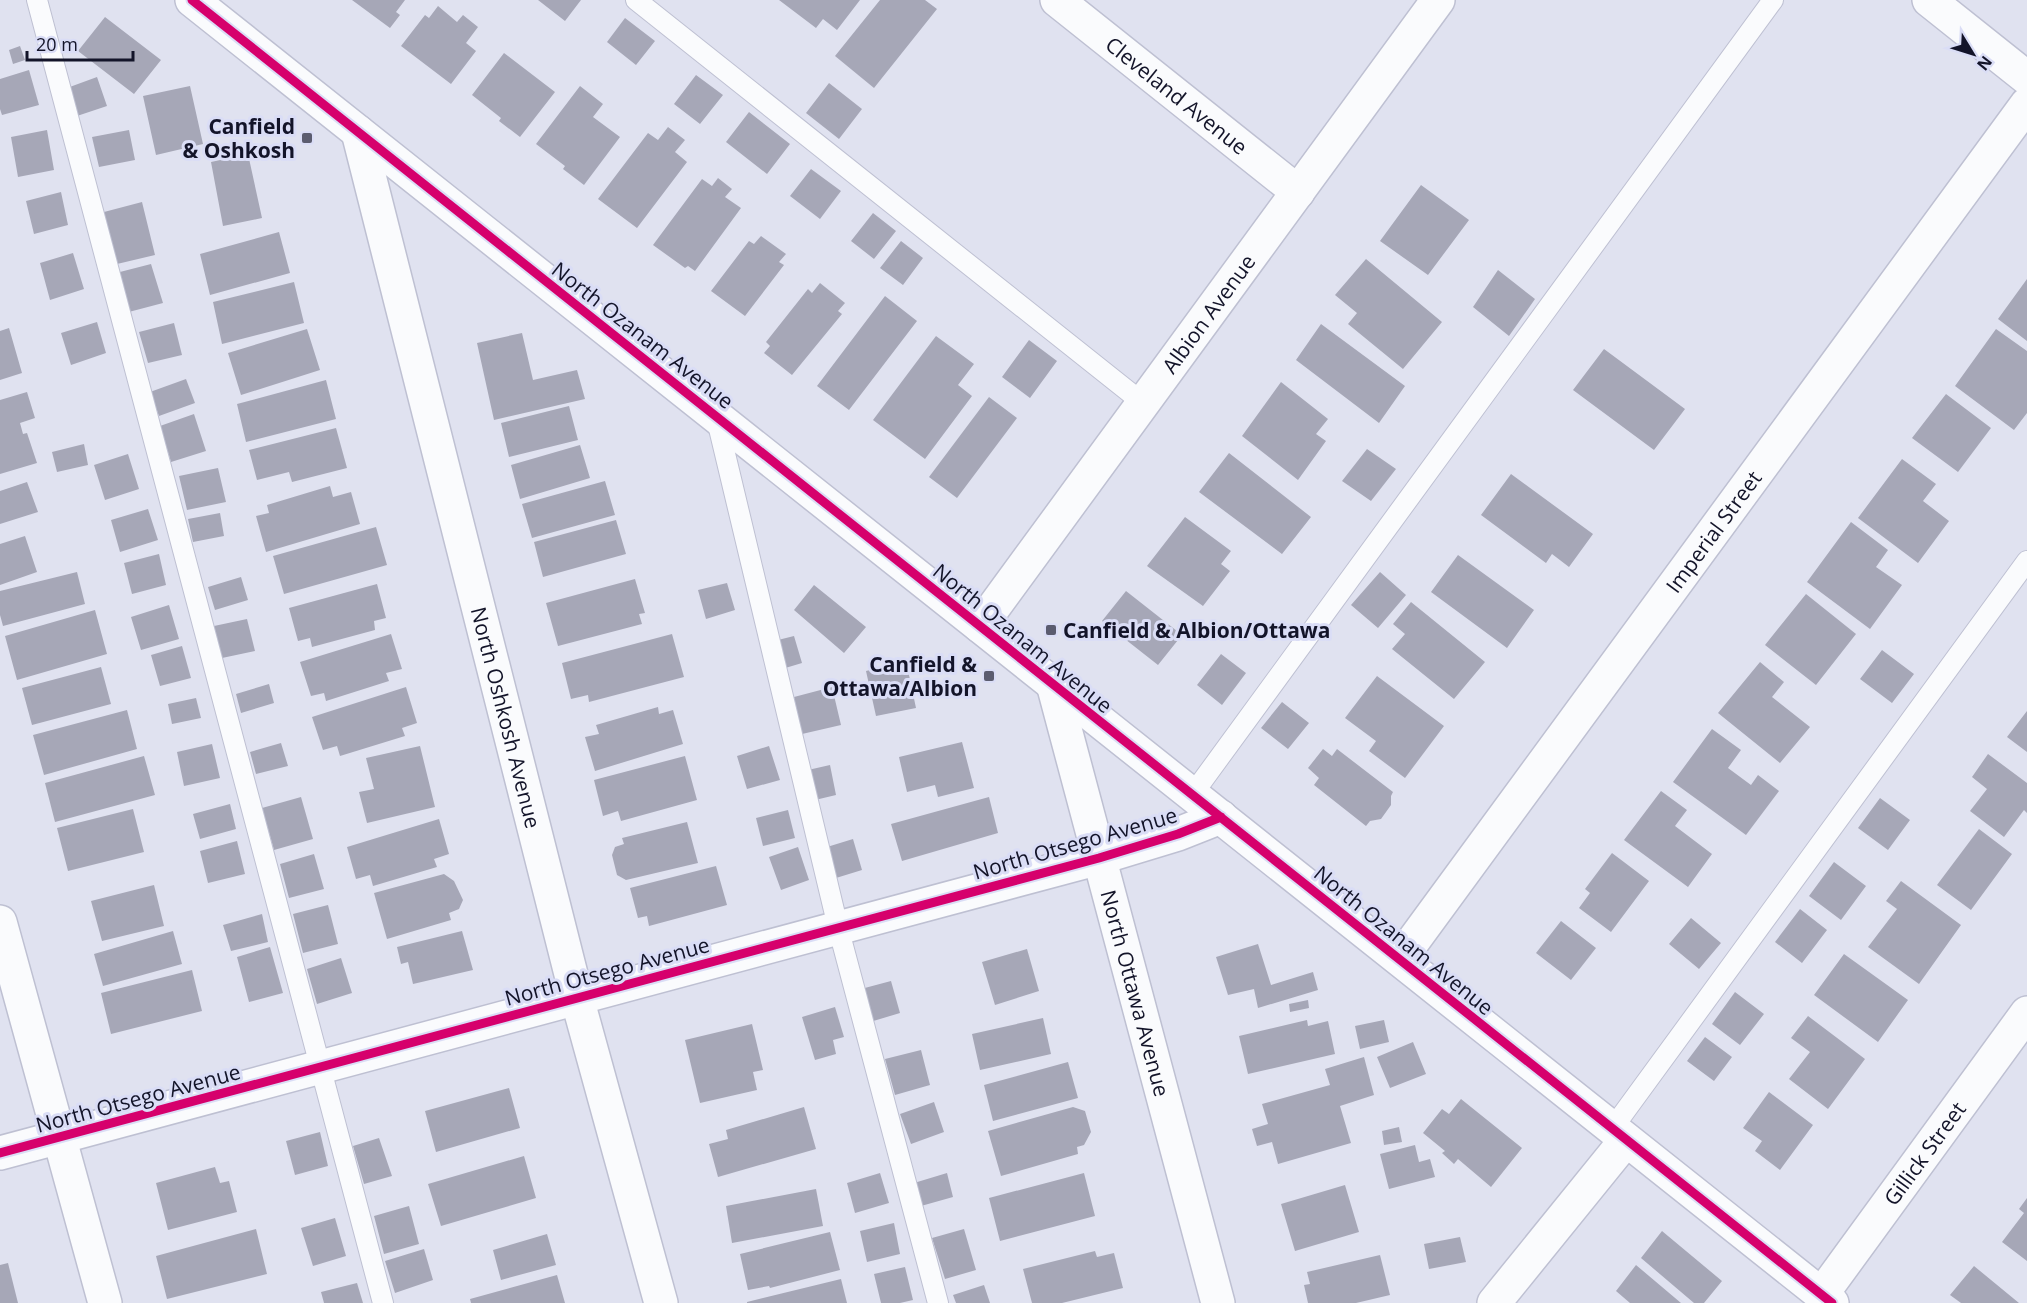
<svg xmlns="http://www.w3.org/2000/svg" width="2027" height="1303" viewBox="0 0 2027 1303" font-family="'Open Sans',sans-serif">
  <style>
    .building { fill: #a6a7b7 }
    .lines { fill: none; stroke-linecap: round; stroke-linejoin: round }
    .service-casing { stroke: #bec0d2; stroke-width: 22 }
    .minor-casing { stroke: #bec0d2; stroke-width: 36 }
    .tertiary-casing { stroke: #bec0d2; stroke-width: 36 }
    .service { stroke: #fafbfd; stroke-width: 20 }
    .minor { stroke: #fafbfd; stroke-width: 33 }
    .tertiary { stroke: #fafbfd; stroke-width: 33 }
    .cycleway-casing { stroke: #daddf6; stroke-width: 13 }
    .cycleway { stroke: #d6006c; stroke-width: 9 }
    .poi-dot { fill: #5b5c6f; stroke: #daddf6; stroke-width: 2 }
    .labels { text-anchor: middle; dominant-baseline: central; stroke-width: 6; stroke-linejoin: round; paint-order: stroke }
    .street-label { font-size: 21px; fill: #131429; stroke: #daddf6 }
    .poi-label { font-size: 21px; font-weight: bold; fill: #131429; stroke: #daddf6; text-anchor: end }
  </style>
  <rect width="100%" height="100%" fill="#e0e2f0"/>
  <path class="building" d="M 352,0 L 405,0 L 396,12 L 400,15 L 390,28 Z
    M 538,0 L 581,0 L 565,21 Z
    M 779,0 L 860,0 L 837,30 L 823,19 L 816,28 Z
    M 880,0 L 925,0 L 937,9 L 874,88 L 835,56 Z
    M 438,6 L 457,22 L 463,15 L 478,27 L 466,43 L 476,51 L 451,84 L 401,46 L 425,15 L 429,18 Z
    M 105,17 L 161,60 L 134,94 L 78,51 Z
    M 625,18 L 655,41 L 636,65 L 607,42 Z
    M 20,46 L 25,60 L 13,64 L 9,50 Z
    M 504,53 L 555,92 L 520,137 L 499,121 L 501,118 L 472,95 Z
    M 29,70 L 39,105 L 2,115 L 0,109 L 0,79 Z
    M 696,75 L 723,95 L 700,124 L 674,104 Z
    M 97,77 L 107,106 L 77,116 L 67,88 Z
    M 829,83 L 862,109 L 839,139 L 806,113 Z
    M 190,86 L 203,144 L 156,155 L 143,96 Z
    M 580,86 L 603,104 L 593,117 L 620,137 L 584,185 L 563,169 L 565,166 L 536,144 Z
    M 749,112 L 790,144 L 767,174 L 726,142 Z
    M 668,127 L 685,140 L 675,152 L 687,162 L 637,228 L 598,199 L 648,133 L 658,140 Z
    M 47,130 L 54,170 L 18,177 L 11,137 Z
    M 129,130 L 135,160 L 99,167 L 92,137 Z
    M 248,154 L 262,218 L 223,226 L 211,162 Z
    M 811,169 L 841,191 L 820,219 L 790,196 Z
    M 718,178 L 732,189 L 725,197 L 741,208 L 695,271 L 688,266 L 685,268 L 653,245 L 702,179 L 712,186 Z
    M 1421,185 L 1469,220 L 1428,275 L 1380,241 Z
    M 61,192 L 68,225 L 34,234 L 26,201 Z
    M 142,202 L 155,255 L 117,264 L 104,212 Z
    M 873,213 L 896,231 L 874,259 L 851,241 Z
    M 279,232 L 290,273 L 210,295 L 200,254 Z
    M 761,236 L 786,254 L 779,262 L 784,265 L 745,316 L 711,291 L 749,241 L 754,244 Z
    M 901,241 L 923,258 L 903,285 L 880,268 Z
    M 73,253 L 84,289 L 50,300 L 40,263 Z
    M 1366,259 L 1442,322 L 1403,369 L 1348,324 L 1357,313 L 1335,295 Z
    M 151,264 L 163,303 L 125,313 L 116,273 Z
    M 1498,270 L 1535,299 L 1509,336 L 1473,307 Z
    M 2027,279 L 2027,341 L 1998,319 Z
    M 294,282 L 304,323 L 222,344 L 213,302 Z
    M 820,283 L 845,303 L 838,311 L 842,314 L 792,375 L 764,353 L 770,346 L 766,342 L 808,289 L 812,293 Z
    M 885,296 L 917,321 L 849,410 L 817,386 Z
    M 97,322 L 106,353 L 71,365 L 61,333 Z
    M 174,323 L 182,355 L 148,363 L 139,332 Z
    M 1321,324 L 1405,386 L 1379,423 L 1296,360 Z
    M 9,328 L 22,373 L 0,380 L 0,331 Z
    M 307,329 L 320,370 L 241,395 L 228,353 Z
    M 1996,329 L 2027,351 L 2027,413 L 2014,430 L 1955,386 Z
    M 522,333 L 533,380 L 577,370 L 585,399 L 494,420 L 477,343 Z
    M 936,336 L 974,364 L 958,385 L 972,396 L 925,459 L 873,420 Z
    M 1029,340 L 1057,361 L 1030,398 L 1002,377 Z
    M 1604,349 L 1685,409 L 1654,450 L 1573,390 Z
    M 186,379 L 195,403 L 159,416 L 150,392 Z
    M 326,380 L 336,419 L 246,442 L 237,404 Z
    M 1281,382 L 1328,419 L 1316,434 L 1326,441 L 1298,480 L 1242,436 Z
    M 27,392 L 35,418 L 20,423 L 23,434 L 27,433 L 37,463 L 0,474 L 0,400 Z
    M 1946,394 L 1991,428 L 1958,472 L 1912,438 Z
    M 989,397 L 1017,418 L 957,498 L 929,477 Z
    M 569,406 L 578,440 L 509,457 L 501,423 Z
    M 194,414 L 206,451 L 171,462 L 160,426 Z
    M 336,428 L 347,468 L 292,482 L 289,472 L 257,480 L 249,450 Z
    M 84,444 L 88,465 L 57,472 L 52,452 Z
    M 580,445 L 590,478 L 520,499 L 511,465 Z
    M 1367,449 L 1396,469 L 1371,501 L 1342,481 Z
    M 1229,453 L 1311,517 L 1282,554 L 1199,492 Z
    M 128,454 L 139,489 L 105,500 L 94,465 Z
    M 1902,459 L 1936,484 L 1923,501 L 1949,521 L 1918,563 L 1858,518 Z
    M 218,468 L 226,502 L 187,510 L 179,476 Z
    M 1511,474 L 1593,534 L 1569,567 L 1552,554 L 1546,563 L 1481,515 Z
    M 605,481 L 615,515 L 532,538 L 522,504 Z
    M 27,482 L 38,512 L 0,524 L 0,491 Z
    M 330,486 L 333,497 L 351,492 L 360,524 L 266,552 L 256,516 L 269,513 L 267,505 Z
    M 148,509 L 158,540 L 120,552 L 111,520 Z
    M 220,513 L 224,536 L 193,542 L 188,519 Z
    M 1185,517 L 1231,551 L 1221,564 L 1230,571 L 1203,606 L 1147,566 Z
    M 616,520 L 626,554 L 543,577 L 534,542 Z
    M 1851,522 L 1888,550 L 1876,567 L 1902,585 L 1870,629 L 1807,582 Z
    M 376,527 L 387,565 L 284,594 L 273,556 Z
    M 25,536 L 37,572 L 0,585 L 0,544 Z
    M 159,554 L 166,585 L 132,594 L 124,563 Z
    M 1458,555 L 1534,610 L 1507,648 L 1431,592 Z
    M 77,572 L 85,604 L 3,626 L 0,615 L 0,591 Z
    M 1380,572 L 1406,595 L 1378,628 L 1351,605 Z
    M 241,577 L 248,600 L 215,610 L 208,587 Z
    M 635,579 L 645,613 L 639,614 L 642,624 L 558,646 L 546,603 Z
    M 727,583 L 735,610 L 706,619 L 698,590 Z
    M 377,584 L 386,618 L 374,621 L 375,630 L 312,647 L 310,638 L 298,641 L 289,608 Z
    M 814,585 L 866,627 L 844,653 L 794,610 Z
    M 1126,591 L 1182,635 L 1158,665 L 1102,621 Z
    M 1806,594 L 1856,634 L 1816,685 L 1765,645 Z
    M 1411,602 L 1485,662 L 1454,699 L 1392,649 L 1405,634 L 1393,624 Z
    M 169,605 L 179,639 L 141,650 L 131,617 Z
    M 95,610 L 107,654 L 17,680 L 5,636 Z
    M 247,619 L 255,651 L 222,658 L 214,626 Z
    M 391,634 L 402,669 L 386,673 L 389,681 L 326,701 L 324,693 L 311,696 L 300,662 Z
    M 672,634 L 684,677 L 589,702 L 588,695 L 571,699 L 562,663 Z
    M 794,636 L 802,663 L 782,669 L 774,641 Z
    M 182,646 L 191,678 L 160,686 L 151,655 Z
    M 1882,650 L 1914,674 L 1892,703 L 1860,679 Z
    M 1221,654 L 1246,673 L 1222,705 L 1197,685 Z
    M 906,661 L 916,708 L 876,716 L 866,671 Z
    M 1760,662 L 1784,682 L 1772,697 L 1810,727 L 1780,763 L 1718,713 Z
    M 101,667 L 111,704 L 32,725 L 22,688 Z
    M 1377,676 L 1444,726 L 1405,778 L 1369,751 L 1376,741 L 1345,718 Z
    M 269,684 L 274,703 L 241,713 L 236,694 Z
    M 406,687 L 417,723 L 402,728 L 405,736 L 340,756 L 337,746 L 323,750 L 312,717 Z
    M 832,687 L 841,725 L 802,734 L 794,697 Z
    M 196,698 L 201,718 L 172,724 L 168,704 Z
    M 1282,702 L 1309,723 L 1288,749 L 1261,728 Z
    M 658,707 L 659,714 L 673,710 L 683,744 L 595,771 L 585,737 L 599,734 L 596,725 Z
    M 127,710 L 137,749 L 44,775 L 33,735 Z
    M 2027,711 L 2027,752 L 2007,737 Z
    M 1712,729 L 1741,750 L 1728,768 L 1751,785 L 1758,775 L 1779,791 L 1746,835 L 1673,782 Z
    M 962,742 L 974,788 L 938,797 L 935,785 L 907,792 L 899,757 Z
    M 281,743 L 288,766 L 256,774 L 250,752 Z
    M 212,744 L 220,778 L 184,786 L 177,752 Z
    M 420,746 L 435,807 L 367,823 L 359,792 L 374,789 L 366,758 Z
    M 769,746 L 780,780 L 747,789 L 737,756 Z
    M 1323,749 L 1332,756 L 1337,749 L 1393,792 L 1391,796 L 1391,805 L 1381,819 L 1370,821 L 1366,826 L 1314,785 L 1319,778 L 1308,768 Z
    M 1988,754 L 2027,783 L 2027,813 L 2024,810 L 2004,837 L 1970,811 L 1987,789 L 1972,777 Z
    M 144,756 L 155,795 L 55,822 L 45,783 Z
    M 685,756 L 697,800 L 621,821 L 618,811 L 603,816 L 594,780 Z
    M 830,765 L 836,795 L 815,800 L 808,770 Z
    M 1661,791 L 1687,810 L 1675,826 L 1712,854 L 1688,887 L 1624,840 Z
    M 301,797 L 313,839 L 274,850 L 262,808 Z
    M 989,797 L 998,833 L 902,861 L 891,824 Z
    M 1880,798 L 1910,820 L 1888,850 L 1858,828 Z
    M 230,804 L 236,829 L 200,839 L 193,814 Z
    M 133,809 L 144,852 L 68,871 L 57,828 Z
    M 788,810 L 795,838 L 763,846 L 756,818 Z
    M 439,819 L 449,854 L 434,859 L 437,867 L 373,886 L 370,875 L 356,879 L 347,847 Z
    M 687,822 L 698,863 L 626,880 L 617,875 L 612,855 L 615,847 L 624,844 L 622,838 Z
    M 1979,829 L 2012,854 L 1971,910 L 1937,885 Z
    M 853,839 L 862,870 L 836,878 L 827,847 Z
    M 237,841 L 245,874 L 208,883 L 200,851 Z
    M 798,847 L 809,880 L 781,890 L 769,857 Z
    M 1612,853 L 1649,881 L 1611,932 L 1579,908 L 1590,893 L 1585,889 Z
    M 314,854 L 324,889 L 289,898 L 280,864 Z
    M 1834,862 L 1866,886 L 1841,920 L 1809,896 Z
    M 716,866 L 727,905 L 649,926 L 647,916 L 638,918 L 630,888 Z
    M 444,874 L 454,881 L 463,900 L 459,909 L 449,913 L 451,920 L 387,939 L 374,893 Z
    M 1901,881 L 1961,925 L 1919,984 L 1868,947 L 1897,909 L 1886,901 Z
    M 154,885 L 164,926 L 102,941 L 91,901 Z
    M 328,905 L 338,944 L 303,953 L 293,914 Z
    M 1800,909 L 1827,930 L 1802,963 L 1775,942 Z
    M 262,914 L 268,942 L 231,951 L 223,925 Z
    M 1691,918 L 1721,943 L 1699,969 L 1669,944 Z
    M 1561,921 L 1596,948 L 1571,980 L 1536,953 Z
    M 173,931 L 182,964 L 103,986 L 94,954 Z
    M 462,931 L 473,970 L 413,984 L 408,962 L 401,964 L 397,947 Z
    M 1258,944 L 1271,985 L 1313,972 L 1318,990 L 1258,1008 L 1254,989 L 1228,995 L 1216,957 Z
    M 270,947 L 283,993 L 249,1002 L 237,957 Z
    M 1027,949 L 1039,991 L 995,1005 L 982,962 Z
    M 1844,954 L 1908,1000 L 1878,1042 L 1814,995 Z
    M 341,958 L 352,993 L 317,1004 L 307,969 Z
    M 192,970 L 202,1011 L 111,1034 L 101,993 Z
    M 891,981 L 900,1013 L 870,1022 L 861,989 Z
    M 1735,992 L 1764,1014 L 1740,1045 L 1712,1024 Z
    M 1308,1000 L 1309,1008 L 1290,1012 L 1289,1004 Z
    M 835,1007 L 844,1037 L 833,1040 L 836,1054 L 815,1060 L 802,1017 Z
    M 1808,1016 L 1865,1059 L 1828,1109 L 1789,1079 L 1810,1052 L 1791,1038 Z
    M 1043,1018 L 1051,1054 L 980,1070 L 972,1034 Z
    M 1307,1020 L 1308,1026 L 1328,1021 L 1335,1054 L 1248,1074 L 1239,1036 Z
    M 1384,1020 L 1389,1042 L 1360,1049 L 1355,1026 Z
    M 752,1024 L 763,1070 L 753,1072 L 757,1090 L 700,1103 L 685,1040 Z
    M 1705,1037 L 1732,1057 L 1714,1081 L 1687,1061 Z
    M 1413,1042 L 1426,1074 L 1390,1088 L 1377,1057 Z
    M 921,1050 L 930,1085 L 895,1095 L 885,1059 Z
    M 1364,1057 L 1374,1095 L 1340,1106 L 1351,1143 L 1278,1164 L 1272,1142 L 1257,1146 L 1252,1129 L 1268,1124 L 1262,1104 L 1330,1085 L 1325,1069 Z
    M 1068,1062 L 1078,1098 L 993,1121 L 984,1085 Z
    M 509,1088 L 520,1128 L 436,1152 L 425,1111 Z
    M 1769,1092 L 1813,1125 L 1780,1170 L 1755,1151 L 1762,1141 L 1743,1128 Z
    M 1461,1099 L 1522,1148 L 1491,1187 L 1458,1159 L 1454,1164 L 1442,1153 L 1445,1151 L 1423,1133 L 1442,1109 L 1449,1114 Z
    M 934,1102 L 944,1132 L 911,1144 L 900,1114 Z
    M 804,1107 L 816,1149 L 718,1177 L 709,1144 L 728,1139 L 726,1130 Z
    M 1073,1107 L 1085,1111 L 1091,1132 L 1084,1145 L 1077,1147 L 1078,1154 L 1001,1176 L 988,1131 Z
    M 1399,1127 L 1402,1142 L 1384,1145 L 1382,1131 Z
    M 320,1132 L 328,1166 L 295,1175 L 286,1141 Z
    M 379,1138 L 392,1176 L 364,1184 L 353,1146 Z
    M 1415,1145 L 1419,1162 L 1430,1159 L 1435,1177 L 1389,1189 L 1380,1154 Z
    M 524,1156 L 536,1198 L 441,1226 L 428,1184 Z
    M 215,1167 L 220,1183 L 229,1181 L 237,1212 L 168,1230 L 156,1183 Z
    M 880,1173 L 889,1203 L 855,1213 L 847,1183 Z
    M 947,1173 L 953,1197 L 921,1206 L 914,1183 Z
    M 1084,1173 L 1095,1216 L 1000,1241 L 989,1198 Z
    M 1345,1185 L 1359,1232 L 1295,1251 L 1281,1204 Z
    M 816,1189 L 823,1226 L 732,1243 L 726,1206 Z
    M 2027,1198 L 2027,1261 L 2002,1242 L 2024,1213 L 2019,1209 Z
    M 409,1206 L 419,1244 L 384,1254 L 374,1216 Z
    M 335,1218 L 346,1256 L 313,1266 L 301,1228 Z
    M 894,1223 L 900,1254 L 867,1262 L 860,1231 Z
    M 256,1229 L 267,1274 L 167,1299 L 156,1256 Z
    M 964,1229 L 976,1270 L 945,1279 L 932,1238 Z
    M 1662,1231 L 1722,1281 L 1704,1303 L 1694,1303 L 1641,1258 Z
    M 830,1232 L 840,1270 L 770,1288 L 769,1286 L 748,1290 L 740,1254 Z
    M 547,1234 L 556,1265 L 501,1280 L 493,1250 Z
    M 1460,1237 L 1466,1262 L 1429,1269 L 1424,1244 Z
    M 424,1249 L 433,1280 L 395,1293 L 385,1261 Z
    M 1095,1251 L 1097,1257 L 1114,1253 L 1123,1288 L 1062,1303 L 1032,1303 L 1023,1269 Z
    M 1380,1255 L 1390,1295 L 1356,1303 L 1308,1303 L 1304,1285 L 1310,1284 L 1307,1272 Z
    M 8,1263 L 18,1303 L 0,1303 L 0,1265 Z
    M 1636,1265 L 1681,1303 L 1630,1303 L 1616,1291 Z
    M 1974,1266 L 2019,1303 L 1961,1303 L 1950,1295 Z
    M 905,1267 L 913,1300 L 900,1303 L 881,1303 L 874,1274 Z
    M 557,1275 L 565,1303 L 471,1303 L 470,1299 Z
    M 841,1279 L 847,1303 L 747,1303 L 747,1302 Z
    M 357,1283 L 363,1303 L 324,1303 L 321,1292 Z
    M 984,1285 L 990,1303 L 956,1303 L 953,1295 Z"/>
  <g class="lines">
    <defs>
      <path id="service" d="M 37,0 L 383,1303
        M 636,0 L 1143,403
        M 716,416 L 838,927 L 938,1303
        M 1192,795 L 1773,0
        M 1612,1129 L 2027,561"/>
      <g id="minor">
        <path id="s1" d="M 1057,0 L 1298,192"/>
        <path d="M 1929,0 L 2027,78"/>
        <path id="s2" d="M 358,132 L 577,998 L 661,1303"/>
        <path id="s3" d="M 980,626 L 1438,0"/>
        <path id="s4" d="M 1053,684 L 1218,1303"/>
        <path d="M 0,922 L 105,1303"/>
        <path id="s5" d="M 1400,959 L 2027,104"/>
        <path d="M 0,1153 L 1099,858 L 1178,834 L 1221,817"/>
        <path id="s6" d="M 1822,1294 L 2027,1013"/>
        <path d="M 1494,1303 L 1626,1140"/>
      </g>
      <path id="tertiary" d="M 192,0 L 1832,1303"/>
    </defs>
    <use href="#service" class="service-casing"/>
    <use href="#minor" class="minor-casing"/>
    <use href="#tertiary" class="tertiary-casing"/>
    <use href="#service" class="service"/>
    <use href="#minor" class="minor"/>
    <use href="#tertiary" class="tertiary"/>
    <defs>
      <path id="cycleway" d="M 192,0 L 1832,1303
        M 0,1153 L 1099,858 L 1178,834 L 1221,817"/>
    </defs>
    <use href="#cycleway" class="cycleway-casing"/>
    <use href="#cycleway" class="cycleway"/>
  </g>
  <g class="poi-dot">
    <rect x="301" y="132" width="12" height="12" rx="3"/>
    <rect x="1045" y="624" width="12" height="12" rx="3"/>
    <rect x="983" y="670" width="12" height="12" rx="3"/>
  </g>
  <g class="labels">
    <g class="street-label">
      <text stroke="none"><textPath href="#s1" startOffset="153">Cleveland Avenue</textPath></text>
      <text stroke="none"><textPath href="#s3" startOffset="387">Albion Avenue</textPath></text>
      <text transform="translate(643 335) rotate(38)">North Ozanam Avenue</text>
      <text stroke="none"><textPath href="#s5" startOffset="530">Imperial Street</textPath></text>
      <text transform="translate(1023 638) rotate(39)">North Ozanam Avenue</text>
      <text stroke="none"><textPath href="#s2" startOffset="604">North Oshkosh Avenue</textPath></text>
      <text transform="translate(1075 843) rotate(-16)">North Otsego Avenue</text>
      <text transform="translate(1404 940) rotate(39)">North Ozanam Avenue</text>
      <text transform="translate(607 971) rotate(-15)">North Otsego Avenue</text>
      <text stroke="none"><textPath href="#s4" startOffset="320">North Ottawa Avenue</textPath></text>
      <text transform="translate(138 1098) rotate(-15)">North Otsego Avenue</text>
      <text stroke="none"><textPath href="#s6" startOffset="174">Gillick Street</textPath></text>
    </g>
    <g class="poi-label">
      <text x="295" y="126">Canfield<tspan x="295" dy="24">&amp; Oshkosh</tspan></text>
      <text x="1063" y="630" text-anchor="start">Canfield &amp; Albion/Ottawa</text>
      <text x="977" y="664">Canfield &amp;<tspan x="977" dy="24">Ottawa/Albion</tspan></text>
    </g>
  </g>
  <g transform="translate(1973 54) rotate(128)" stroke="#daddf6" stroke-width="4.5" paint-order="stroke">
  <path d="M0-4.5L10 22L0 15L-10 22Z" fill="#131429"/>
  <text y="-9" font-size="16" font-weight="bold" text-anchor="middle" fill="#131429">N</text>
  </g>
  <path d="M27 51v9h106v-9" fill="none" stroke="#131429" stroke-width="3"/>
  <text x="36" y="51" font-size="18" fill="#131429" stroke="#daddf6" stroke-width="4.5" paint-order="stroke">20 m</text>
</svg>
